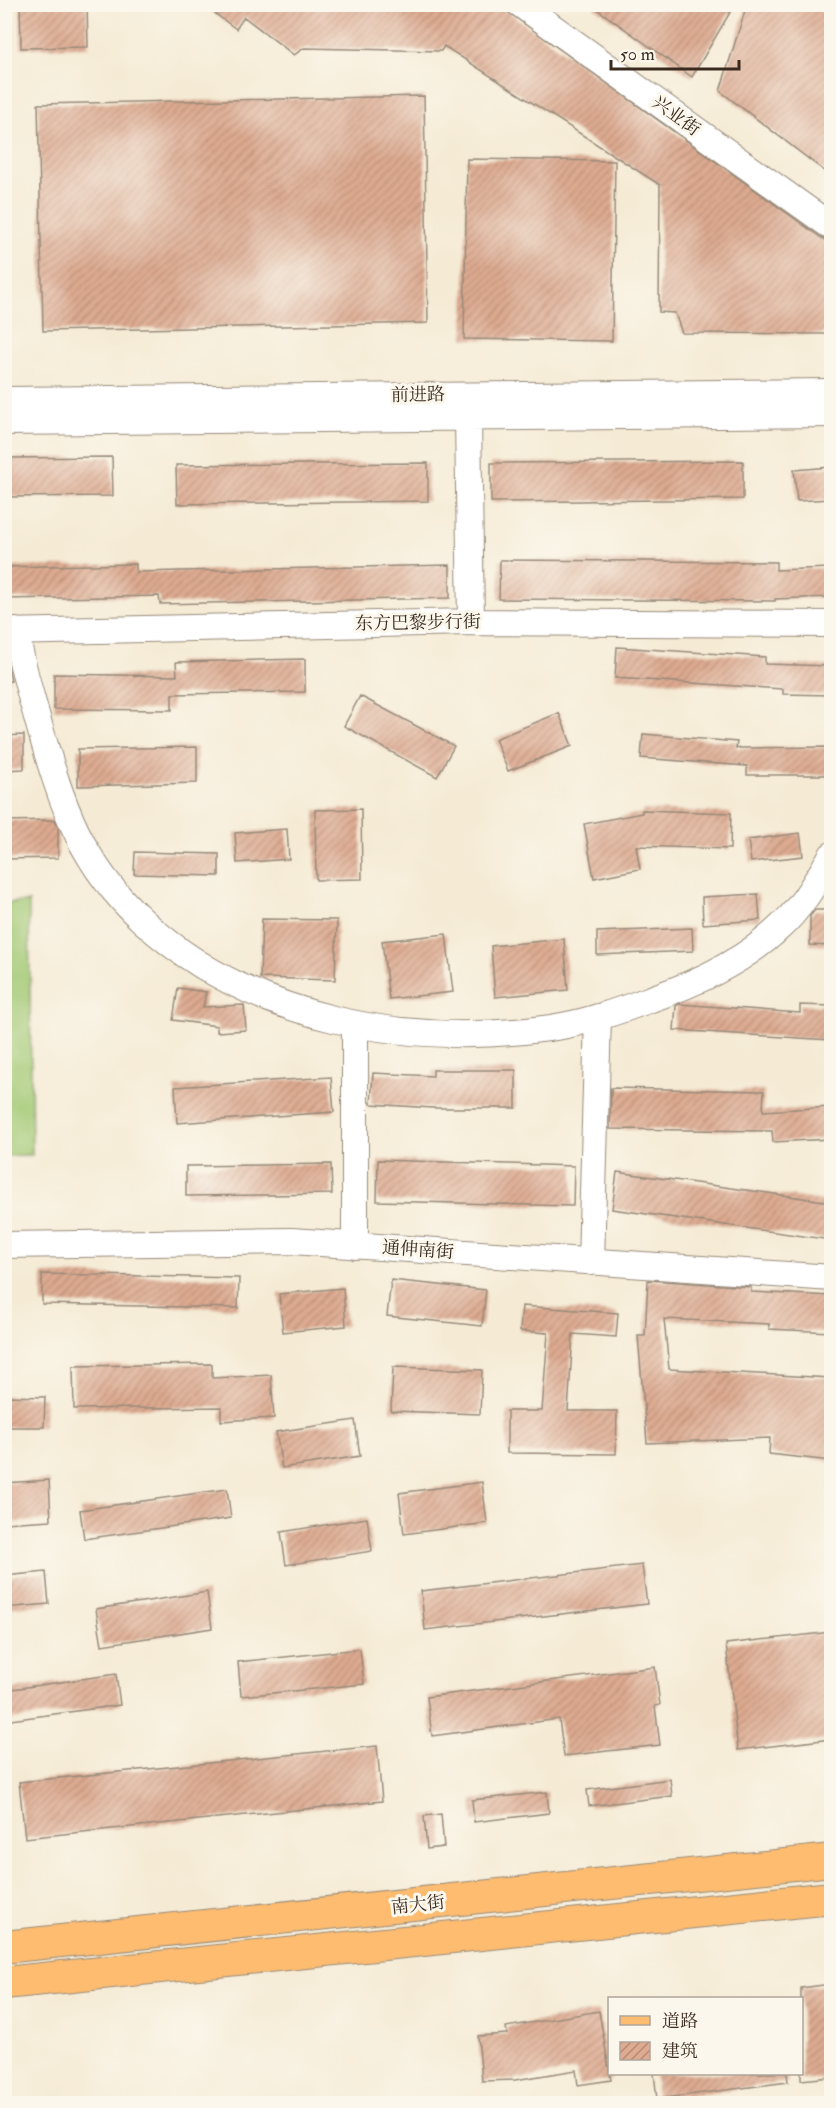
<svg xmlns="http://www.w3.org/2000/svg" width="836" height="2108" viewBox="0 0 836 2108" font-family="'IM FELL Double Pica','Noto Serif SC',serif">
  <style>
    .pitch { fill: #a3c974; stroke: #6f7a49; stroke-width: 1.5 }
    .building { fill: url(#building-hatch) }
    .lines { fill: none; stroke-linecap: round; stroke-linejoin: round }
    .minor-casing { stroke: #988a7a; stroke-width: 28 }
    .major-casing { stroke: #988a7a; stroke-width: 34 }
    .minor { stroke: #fff; stroke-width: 26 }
    .major { stroke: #fdbc70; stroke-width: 32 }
    .labels { text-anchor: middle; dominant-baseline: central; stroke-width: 6; stroke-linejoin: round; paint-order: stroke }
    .street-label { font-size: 18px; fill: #3b2a1e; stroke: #fbf7ec }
  </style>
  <defs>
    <pattern id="building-hatch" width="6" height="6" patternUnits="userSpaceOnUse" patternTransform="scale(1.5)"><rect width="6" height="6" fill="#deab91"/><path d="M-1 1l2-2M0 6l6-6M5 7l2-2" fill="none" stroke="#b58b76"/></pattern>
  </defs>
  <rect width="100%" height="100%" fill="#fbf7ec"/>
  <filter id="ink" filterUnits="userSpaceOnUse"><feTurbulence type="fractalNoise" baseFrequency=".0167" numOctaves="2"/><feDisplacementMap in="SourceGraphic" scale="12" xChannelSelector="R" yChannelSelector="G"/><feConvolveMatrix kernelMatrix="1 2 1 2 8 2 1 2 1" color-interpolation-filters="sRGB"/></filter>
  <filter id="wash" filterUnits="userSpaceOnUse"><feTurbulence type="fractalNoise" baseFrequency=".008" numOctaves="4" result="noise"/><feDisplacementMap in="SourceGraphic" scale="24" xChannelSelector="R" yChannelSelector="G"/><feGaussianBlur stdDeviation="1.35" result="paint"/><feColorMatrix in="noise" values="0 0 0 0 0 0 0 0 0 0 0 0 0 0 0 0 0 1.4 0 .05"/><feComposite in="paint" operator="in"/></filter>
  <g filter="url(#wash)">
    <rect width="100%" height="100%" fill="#f5ebd5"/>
    <path class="pitch" d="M 29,902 L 32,1155 L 5,1156 L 5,903 Z"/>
    <g id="blocks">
      <path class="building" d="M 20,4 L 87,4 L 88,47 L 21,48 Z
        M 202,4 L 497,4 L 823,239 L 831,242 L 831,334 L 682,333 L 675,313 L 659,312 L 660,185 L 444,46 L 441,51 L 304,48 L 294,55 L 244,17 L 236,29 Z
        M 590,4 L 735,4 L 692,77 Z
        M 747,4 L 831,4 L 831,176 L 720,91 Z
        M 424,96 L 428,323 L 43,331 L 38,104 Z
        M 467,159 L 615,161 L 612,341 L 464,339 Z
        M 112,457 L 113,496 L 4,497 L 4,458 Z
        M 743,461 L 743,499 L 491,502 L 491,463 Z
        M 428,463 L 428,501 L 177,504 L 176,465 Z
        M 831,467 L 831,499 L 797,501 L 794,470 Z
        M 500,560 L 776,562 L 776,570 L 831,568 L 831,597 L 775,599 L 775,601 L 499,599 Z
        M 136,564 L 136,572 L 450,565 L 450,598 L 160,604 L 159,596 L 4,599 L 4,567 Z
        M 617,647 L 765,657 L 765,664 L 831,666 L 831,695 L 783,694 L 783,689 L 615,678 Z
        M 4,652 L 9,671 L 11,681 L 4,682 Z
        M 305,659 L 305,692 L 172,694 L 172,710 L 54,709 L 54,674 L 177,676 L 176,662 Z
        M 360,696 L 454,746 L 437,777 L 344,726 Z
        M 559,713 L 572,746 L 508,771 L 495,739 Z
        M 643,734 L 737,742 L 736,748 L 831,747 L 831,775 L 747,775 L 747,766 L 641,758 Z
        M 24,735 L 24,769 L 4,770 L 4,736 Z
        M 197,747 L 197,783 L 78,786 L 78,749 Z
        M 361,809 L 362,879 L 316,880 L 315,810 Z
        M 642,810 L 731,813 L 730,849 L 636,846 L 640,869 L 594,878 L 584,824 L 642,813 Z
        M 55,820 L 58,827 L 58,858 L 4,859 L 4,821 Z
        M 287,829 L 289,859 L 237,863 L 235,833 Z
        M 800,833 L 803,856 L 751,862 L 748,840 Z
        M 135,852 L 219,854 L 219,876 L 134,874 Z
        M 758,894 L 760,920 L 703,924 L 702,897 Z
        M 815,910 L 831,910 L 831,946 L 810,945 L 810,916 Z
        M 262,919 L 337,920 L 335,980 L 260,978 Z
        M 692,928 L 693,951 L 597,955 L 597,932 Z
        M 446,934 L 453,992 L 389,999 L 382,941 Z
        M 564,939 L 568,990 L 495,997 L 491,946 Z
        M 178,988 L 206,992 L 203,1007 L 244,1005 L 246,1030 L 217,1032 L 217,1026 L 173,1020 Z
        M 679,1004 L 800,1013 L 800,1005 L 831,1006 L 831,1040 L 674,1030 L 676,1006 Z
        M 433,1070 L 516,1070 L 516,1108 L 433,1108 L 371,1104 L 373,1073 L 433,1076 Z
        M 331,1077 L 334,1112 L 177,1123 L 175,1087 Z
        M 611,1088 L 764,1091 L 763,1111 L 831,1107 L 831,1139 L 773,1142 L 772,1131 L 610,1129 Z
        M 378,1160 L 574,1166 L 573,1206 L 377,1201 Z
        M 331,1164 L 332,1194 L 186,1196 L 186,1166 Z
        M 617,1172 L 831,1202 L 831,1240 L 612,1209 Z
        M 42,1274 L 239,1278 L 238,1308 L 42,1304 Z
        M 391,1280 L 486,1290 L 482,1326 L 387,1316 Z
        M 648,1280 L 751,1287 L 751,1292 L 831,1296 L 831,1332 L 769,1329 L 769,1324 L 664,1319 L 669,1369 L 831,1378 L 831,1461 L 769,1454 L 770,1438 L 647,1443 L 638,1336 L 645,1336 Z
        M 343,1288 L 346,1326 L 283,1332 L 279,1294 Z
        M 522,1306 L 618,1313 L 616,1337 L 573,1334 L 568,1411 L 617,1411 L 616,1454 L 507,1453 L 507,1411 L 542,1411 L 548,1333 L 520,1331 Z
        M 212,1364 L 212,1378 L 271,1375 L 274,1418 L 221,1421 L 221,1407 L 74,1409 L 73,1366 Z
        M 393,1367 L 482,1370 L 480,1414 L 391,1411 Z
        M 4,1396 L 45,1397 L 44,1427 L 4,1427 Z
        M 355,1420 L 360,1456 L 282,1468 L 276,1432 Z
        M 49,1480 L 51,1520 L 4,1523 L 4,1483 Z
        M 482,1482 L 487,1523 L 404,1534 L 399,1493 Z
        M 227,1489 L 231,1518 L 84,1539 L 80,1510 Z
        M 367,1518 L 372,1551 L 286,1565 L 281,1532 Z
        M 642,1565 L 647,1604 L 425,1630 L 421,1591 Z
        M 46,1572 L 49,1604 L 4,1608 L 4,1576 Z
        M 207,1592 L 212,1628 L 102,1645 L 96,1609 Z
        M 831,1632 L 831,1739 L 738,1750 L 726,1644 Z
        M 360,1649 L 364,1684 L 241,1696 L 238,1662 Z
        M 655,1667 L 660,1705 L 655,1706 L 660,1745 L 564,1756 L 559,1719 L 432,1736 L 427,1697 Z
        M 116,1674 L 120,1705 L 11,1720 L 6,1690 Z
        M 377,1746 L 382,1801 L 25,1838 L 19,1782 Z
        M 670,1779 L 672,1796 L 589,1806 L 587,1790 Z
        M 547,1792 L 549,1813 L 474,1822 L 472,1800 Z
        M 441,1814 L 444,1847 L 427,1849 L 424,1816 Z
        M 831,1984 L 831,2077 L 801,2080 L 801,1988 Z
        M 599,2011 L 611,2080 L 578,2085 L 576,2070 L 515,2080 L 482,2081 L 478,2036 L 507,2034 L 506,2027 Z
        M 654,2073 L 787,2073 L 788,2082 L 657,2099 Z"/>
    </g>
  </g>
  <g filter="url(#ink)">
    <use href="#blocks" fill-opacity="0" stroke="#988a7a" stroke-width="1.5"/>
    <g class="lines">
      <defs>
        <path id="minor" d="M 520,4 L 832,227
          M 4,400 L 832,392
          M 468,417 L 471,622
          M 4,422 L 832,414
          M 16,631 C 21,664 31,696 40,728 C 62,805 81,864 142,920 C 250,1020 408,1048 550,1028 C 585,1023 619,1011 651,999 C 697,983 745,961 780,927 C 802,907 817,880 832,855
          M 4,632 L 471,622 L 832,624
          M 4,1245 L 292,1241 L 832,1278
          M 355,1246 L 355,1025
          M 591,1262 L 598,1017"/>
        <path id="major" d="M 4,1947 L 832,1860
          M 4,1983 L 832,1898"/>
      </defs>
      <use href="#minor" class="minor-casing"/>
      <use href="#major" class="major-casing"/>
      <use href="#minor" class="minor"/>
      <use href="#major" class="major"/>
    </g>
  </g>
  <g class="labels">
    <g class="street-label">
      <text transform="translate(676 116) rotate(36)">兴业街</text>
      <text transform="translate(418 395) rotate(-1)">前进路</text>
      <text transform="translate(418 623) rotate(-1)">东方巴黎步行街</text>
      <text transform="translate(418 1250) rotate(4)">通伸南街</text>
      <text transform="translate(418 1905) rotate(-6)">南大街</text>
    </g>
  </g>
  <rect width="836" height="2108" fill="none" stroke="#fbf7ec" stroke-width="24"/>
  <rect x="608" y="1997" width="195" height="78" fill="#fbf7ec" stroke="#aea59a" stroke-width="1.5"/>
  <rect x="620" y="2016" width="30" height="9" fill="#fdbc70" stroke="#aea59a" stroke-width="1.5"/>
  <text x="662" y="2027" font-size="18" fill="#3b2a1e">道路</text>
  <rect x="620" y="2042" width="30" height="18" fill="url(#building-hatch)" stroke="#aea59a" stroke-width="1.5"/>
  <text x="662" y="2057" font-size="18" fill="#3b2a1e">建筑</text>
  <path d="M611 60v9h128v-9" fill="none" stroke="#3b2a1e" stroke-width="3"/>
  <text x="620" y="60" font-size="18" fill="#3b2a1e" stroke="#fbf7ec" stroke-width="4.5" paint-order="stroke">50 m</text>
</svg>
